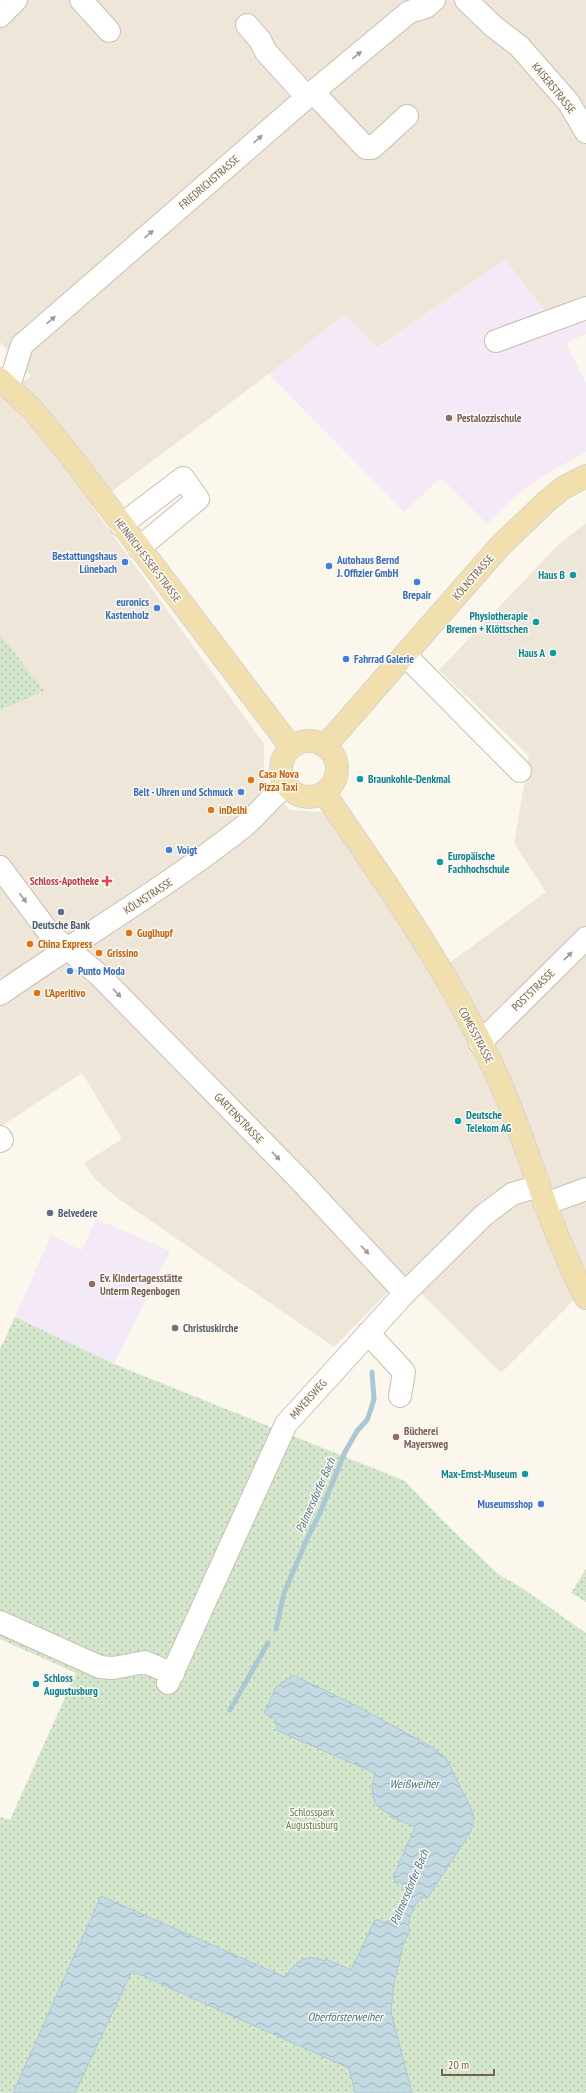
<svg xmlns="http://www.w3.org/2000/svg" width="586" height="2093" viewBox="0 0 586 2093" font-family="'PT Sans Narrow',sans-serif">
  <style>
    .residential { fill: #eee7d9 }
    .education { fill: #f4e9f7 }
    .grass { fill: url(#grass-dots) }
    .water { fill: url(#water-waves); stroke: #aac8d3 }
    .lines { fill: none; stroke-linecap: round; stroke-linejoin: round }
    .stream { stroke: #aac8d3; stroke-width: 5 }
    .minor-casing { stroke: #cabeb0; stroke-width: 24 }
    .major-casing { stroke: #d8d3cf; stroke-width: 24 }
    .minor { stroke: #fff; stroke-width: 22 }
    .major { stroke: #f1e0ae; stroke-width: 22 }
    .oneway { fill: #a5998f }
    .education-dot { fill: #8d6e63; stroke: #fdfaf3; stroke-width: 1.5 }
    .shop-dot { fill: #3f7fe0; stroke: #fdfaf3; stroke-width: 1.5 }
    .culture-dot { fill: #0f9aa8; stroke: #fdfaf3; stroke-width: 1.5 }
    .food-dot { fill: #e8710a; stroke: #fdfaf3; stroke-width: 1.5 }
    .health-dot { fill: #e0444e; stroke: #fdfaf3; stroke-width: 1.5 }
    .service-dot { fill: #5c6f8a; stroke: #fdfaf3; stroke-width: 1.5 }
    .worship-dot { fill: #6b7280; stroke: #fdfaf3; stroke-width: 1.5 }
    .labels { text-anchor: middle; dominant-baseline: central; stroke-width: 3; stroke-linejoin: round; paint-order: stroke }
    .street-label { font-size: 11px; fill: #746252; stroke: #fdfaf3 }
    .education-label { font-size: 11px; font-weight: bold; fill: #785e54; stroke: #fdfaf3; text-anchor: start }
    .shop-label { font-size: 11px; font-weight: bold; fill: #366cbe; stroke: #fdfaf3; text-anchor: end }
    .culture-label { font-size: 11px; font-weight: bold; fill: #0d838f; stroke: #fdfaf3; text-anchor: end }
    .food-label { font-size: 11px; font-weight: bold; fill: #c56008; stroke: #fdfaf3; text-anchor: start }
    .health-label { font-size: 11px; font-weight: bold; fill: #be3a42; stroke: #fdfaf3; text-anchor: end }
    .service-label { font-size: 11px; font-weight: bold; fill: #4e5e75; stroke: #fdfaf3 }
    .worship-label { font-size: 11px; font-weight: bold; fill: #5b616d; stroke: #fdfaf3; text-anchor: start }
    .park-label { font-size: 11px; fill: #567d4e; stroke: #fdfaf3 }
    .water-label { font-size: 12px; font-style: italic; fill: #4d7484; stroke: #fdfaf3 }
  </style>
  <defs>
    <pattern id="grass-dots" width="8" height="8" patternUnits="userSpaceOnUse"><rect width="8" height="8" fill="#d4e7cc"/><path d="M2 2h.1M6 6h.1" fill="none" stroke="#b1bfa8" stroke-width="1.8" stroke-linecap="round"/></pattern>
    <pattern id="water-waves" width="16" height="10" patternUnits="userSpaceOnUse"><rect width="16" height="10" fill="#c3dae3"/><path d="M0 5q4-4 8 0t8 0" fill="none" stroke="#a3b4bb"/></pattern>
  </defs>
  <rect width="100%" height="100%" fill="#fbf7ec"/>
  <path class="residential" d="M 0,0 L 586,0 L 586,301 L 551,319 L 505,260 L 376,348 L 344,315 L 269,374 L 92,506 L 264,744 L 264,780 L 290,810 L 323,812 L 391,891 L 441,969 L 546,892 L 514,843 L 529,756 L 439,670 L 558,545 L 586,523 L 586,1298 L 582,1292 L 501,1373 L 404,1276 L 334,1347 L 116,1197 L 96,1180 L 84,1163 L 122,1139 L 82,1073 L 0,1127 L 0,397 L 31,376 L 0,342 Z"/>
  <path class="education" d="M 505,260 L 551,319 L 586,302 L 586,334 L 566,343 L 586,383 L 586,452 L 539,478 L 512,499 L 487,524 L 441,478 L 404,512 L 269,374 L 345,315 L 377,348 Z
    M 96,1219 L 170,1251 L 114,1364 L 15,1317 L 51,1235 L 82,1250 Z"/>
  <path class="grass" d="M 0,634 L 44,691 L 0,710 Z
    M 15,1317 L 114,1364 L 405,1481 L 442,1520 L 498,1574 L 522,1588 L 586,1633 L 586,2093 L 0,2093 L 0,1817 L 10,1820 L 76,1673 L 0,1639 L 0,1349 Z
    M 586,1569 L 586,1602 L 571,1593 Z"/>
  <path class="water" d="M 293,1675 L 355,1705 L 430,1746 L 446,1758 L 470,1806 L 474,1819 L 471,1831 L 428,1897 L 424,1897 C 415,1901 405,1923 410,1932 L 404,1942 L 394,1983 L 391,2012 L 412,2093 L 355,2093 L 349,2068 L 132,1971 L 75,2093 L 13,2093 L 101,1896 L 285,1977 C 295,1962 306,1953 324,1961 L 326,1959 L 351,1970 L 375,1920 L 381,1920 L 381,1921 L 385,1923 L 386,1921 L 396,1921 C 403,1914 407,1903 408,1893 L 402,1887 L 403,1884 L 398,1881 L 397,1884 L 393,1877 L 415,1827 L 389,1816 L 390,1814 C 370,1807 370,1790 375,1773 L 276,1730 L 277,1726 L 275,1719 L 264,1713 L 276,1687 Z"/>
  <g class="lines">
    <path class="stream" d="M 276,1629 L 284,1593 L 307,1539 L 320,1513 L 345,1452 L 357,1431 L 367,1420 L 371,1409 L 374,1399 L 372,1372
      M 230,1710 L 268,1643"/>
    <defs>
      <path id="minor" d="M 81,0 L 109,31
        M 466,0 L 493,26 L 519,46 L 569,103 L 586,132
        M 0,16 L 16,0
        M 247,25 L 260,40 L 266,52 L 307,97
        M 313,92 L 366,148 L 372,148 L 407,116
        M 496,341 L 586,308
        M 9,386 L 22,345 L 307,97 L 409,12 L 426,7 L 434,0
        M 121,525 L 183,478 L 198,499 L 139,548
        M 405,655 L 520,771
        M 0,867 L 50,934 L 98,974 L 300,1180 L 405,1293
        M 0,994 C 79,939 162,890 238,831 C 256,818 269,798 287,785
        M 480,1043 L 586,938
        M 0,1137 L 2,1140 L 0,1141
        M 545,1204 L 586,1189
        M 368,1333 L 404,1372 L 400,1396
        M 0,1622 L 100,1667 L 113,1668 L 145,1662 L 173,1674
        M 168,1683 L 286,1424 L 405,1293 L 484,1215 L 512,1194 L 539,1186"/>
      <path id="major" d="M 0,379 L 33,410 L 71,457 L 291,747
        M281 769a28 28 0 1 1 56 0a28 28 0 1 1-56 0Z
        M 326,745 L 500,546 L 546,502 L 563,488 L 586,476
        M 324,793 C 387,884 455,981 500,1082 C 531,1153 549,1229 586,1298"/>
    </defs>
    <use href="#minor" class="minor-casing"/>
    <use href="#major" class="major-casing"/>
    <use href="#minor" class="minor"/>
    <use href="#major" class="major"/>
  </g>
  <defs><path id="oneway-solid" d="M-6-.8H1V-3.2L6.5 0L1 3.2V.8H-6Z"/></defs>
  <g class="oneway">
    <use href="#oneway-solid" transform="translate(357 55) rotate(-40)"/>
    <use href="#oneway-solid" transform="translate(258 139) rotate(-41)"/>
    <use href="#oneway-solid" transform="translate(149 234) rotate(-41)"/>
    <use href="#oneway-solid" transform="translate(51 320) rotate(-41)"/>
    <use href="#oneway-solid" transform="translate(23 898) rotate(53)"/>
    <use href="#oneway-solid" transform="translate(568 956) rotate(-44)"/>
    <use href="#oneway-solid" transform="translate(117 993) rotate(46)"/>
    <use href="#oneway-solid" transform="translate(276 1156) rotate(46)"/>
    <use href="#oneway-solid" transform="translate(365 1250) rotate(47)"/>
  </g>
  <g class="education-dot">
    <circle cx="449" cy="418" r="4"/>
    <circle cx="92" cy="1284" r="4"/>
    <circle cx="396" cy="1437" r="4"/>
  </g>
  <g class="shop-dot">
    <circle cx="125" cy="562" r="4"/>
    <circle cx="329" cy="566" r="4"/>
    <circle cx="417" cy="582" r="4"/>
    <circle cx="157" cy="608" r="4"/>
    <circle cx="346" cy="659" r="4"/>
    <circle cx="241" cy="792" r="4"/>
    <circle cx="169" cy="850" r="4"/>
    <circle cx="70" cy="971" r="4"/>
    <circle cx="541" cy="1504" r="4"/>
  </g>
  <g class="culture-dot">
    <circle cx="573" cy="575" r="4"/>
    <circle cx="536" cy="622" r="4"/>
    <circle cx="553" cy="653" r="4"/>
    <circle cx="360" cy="779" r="4"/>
    <circle cx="440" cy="862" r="4"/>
    <circle cx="458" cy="1121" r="4"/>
    <circle cx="525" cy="1474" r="4"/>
    <circle cx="36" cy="1684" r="4"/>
  </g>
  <g class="food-dot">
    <circle cx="251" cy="780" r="4"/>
    <circle cx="211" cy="810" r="4"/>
    <circle cx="129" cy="933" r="4"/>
    <circle cx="30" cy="944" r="4"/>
    <circle cx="99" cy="953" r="4"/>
    <circle cx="37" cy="993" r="4"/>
  </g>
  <path class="health-dot" d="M105 875h4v4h4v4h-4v4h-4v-4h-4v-4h4z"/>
  <g class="service-dot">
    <circle cx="61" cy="912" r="4"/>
    <circle cx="50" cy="1213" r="4"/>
  </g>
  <circle class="worship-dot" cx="175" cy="1328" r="4"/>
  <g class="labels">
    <g class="street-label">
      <text transform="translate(554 88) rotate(51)">KAISERSTRASSE</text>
      <text transform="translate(209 182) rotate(-41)">FRIEDRICHSTRASSE</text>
      <text transform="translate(148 560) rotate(53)">HEINRICH-ESSER-STRASSE</text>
      <text transform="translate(473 577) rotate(-49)">KÖLNSTRASSE</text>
      <text transform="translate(148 896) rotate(-33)">KÖLNSTRASSE</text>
      <text transform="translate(533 990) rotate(-44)">POSTSTRASSE</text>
      <text transform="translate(476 1035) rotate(62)">COMESSTRASSE</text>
      <text transform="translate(239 1118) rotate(46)">GARTENSTRASSE</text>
      <text transform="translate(308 1399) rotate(-48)">MAYERSWEG</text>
    </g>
    <g class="education-label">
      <text x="457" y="418">Pestalozzischule</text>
      <text x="100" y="1278">Ev. Kindertagesstätte<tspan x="100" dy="13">Unterm Regenbogen</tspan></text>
      <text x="404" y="1431">Bücherei<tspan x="404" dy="13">Mayersweg</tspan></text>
    </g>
    <g class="shop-label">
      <text x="117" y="556">Bestattungshaus<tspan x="117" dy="13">Lünebach</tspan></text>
      <text x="337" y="560" text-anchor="start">Autohaus Bernd<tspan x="337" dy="13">J. Offizier GmbH</tspan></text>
      <text x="417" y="595" text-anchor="middle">Brepair</text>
      <text x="149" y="602">euronics<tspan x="149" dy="13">Kastenholz</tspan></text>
      <text x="354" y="659" text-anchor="start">Fahrrad Galerie</text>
      <text x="233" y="792">Belt - Uhren und Schmuck</text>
      <text x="177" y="850" text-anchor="start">Voigt</text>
      <text x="78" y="971" text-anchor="start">Punto Moda</text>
      <text x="533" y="1504">Museumsshop</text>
    </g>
    <g class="culture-label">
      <text x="565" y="575">Haus B</text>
      <text x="528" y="616">Physiotherapie<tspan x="528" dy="13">Bremen + Klöttschen</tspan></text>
      <text x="545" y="653">Haus A</text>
      <text x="368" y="779" text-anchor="start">Braunkohle-Denkmal</text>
      <text x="448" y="856" text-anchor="start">Europäische<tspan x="448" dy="13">Fachhochschule</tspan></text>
      <text x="466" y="1115" text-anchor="start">Deutsche<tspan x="466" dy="13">Telekom AG</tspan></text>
      <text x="517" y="1474">Max-Ernst-Museum</text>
      <text x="44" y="1678" text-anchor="start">Schloss<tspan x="44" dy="13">Augustusburg</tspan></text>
    </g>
    <g class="food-label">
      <text x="259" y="774">Casa Nova<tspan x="259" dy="13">Pizza Taxi</tspan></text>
      <text x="219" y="810">inDelhi</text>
      <text x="137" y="933">Guglhupf</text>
      <text x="38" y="944">China Express</text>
      <text x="107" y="953">Grissino</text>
      <text x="45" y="993">L'Aperitivo</text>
    </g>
    <g class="health-label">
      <text x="99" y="881">Schloss-Apotheke</text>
    </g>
    <g class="service-label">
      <text x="61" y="925">Deutsche Bank</text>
      <text x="58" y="1213" text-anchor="start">Belvedere</text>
    </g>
    <g class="worship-label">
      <text x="183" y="1328">Christuskirche</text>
    </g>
    <g class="park-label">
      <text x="312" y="1812">Schlosspark<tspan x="312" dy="13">Augustusburg</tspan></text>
    </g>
    <g class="water-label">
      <text transform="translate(315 1495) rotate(-66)">Palmersdorfer Bach</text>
      <text x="414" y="1783">Weißweiher</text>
      <text transform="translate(409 1887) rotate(-67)">Palmersdorfer Bach</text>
      <text x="345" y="2016">Oberförsterweiher</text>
    </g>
  </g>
  <path d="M442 2069v6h52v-6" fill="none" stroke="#746252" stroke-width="2"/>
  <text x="448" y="2069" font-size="12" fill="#746252" stroke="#fdfaf3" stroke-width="3" paint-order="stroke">20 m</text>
</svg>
